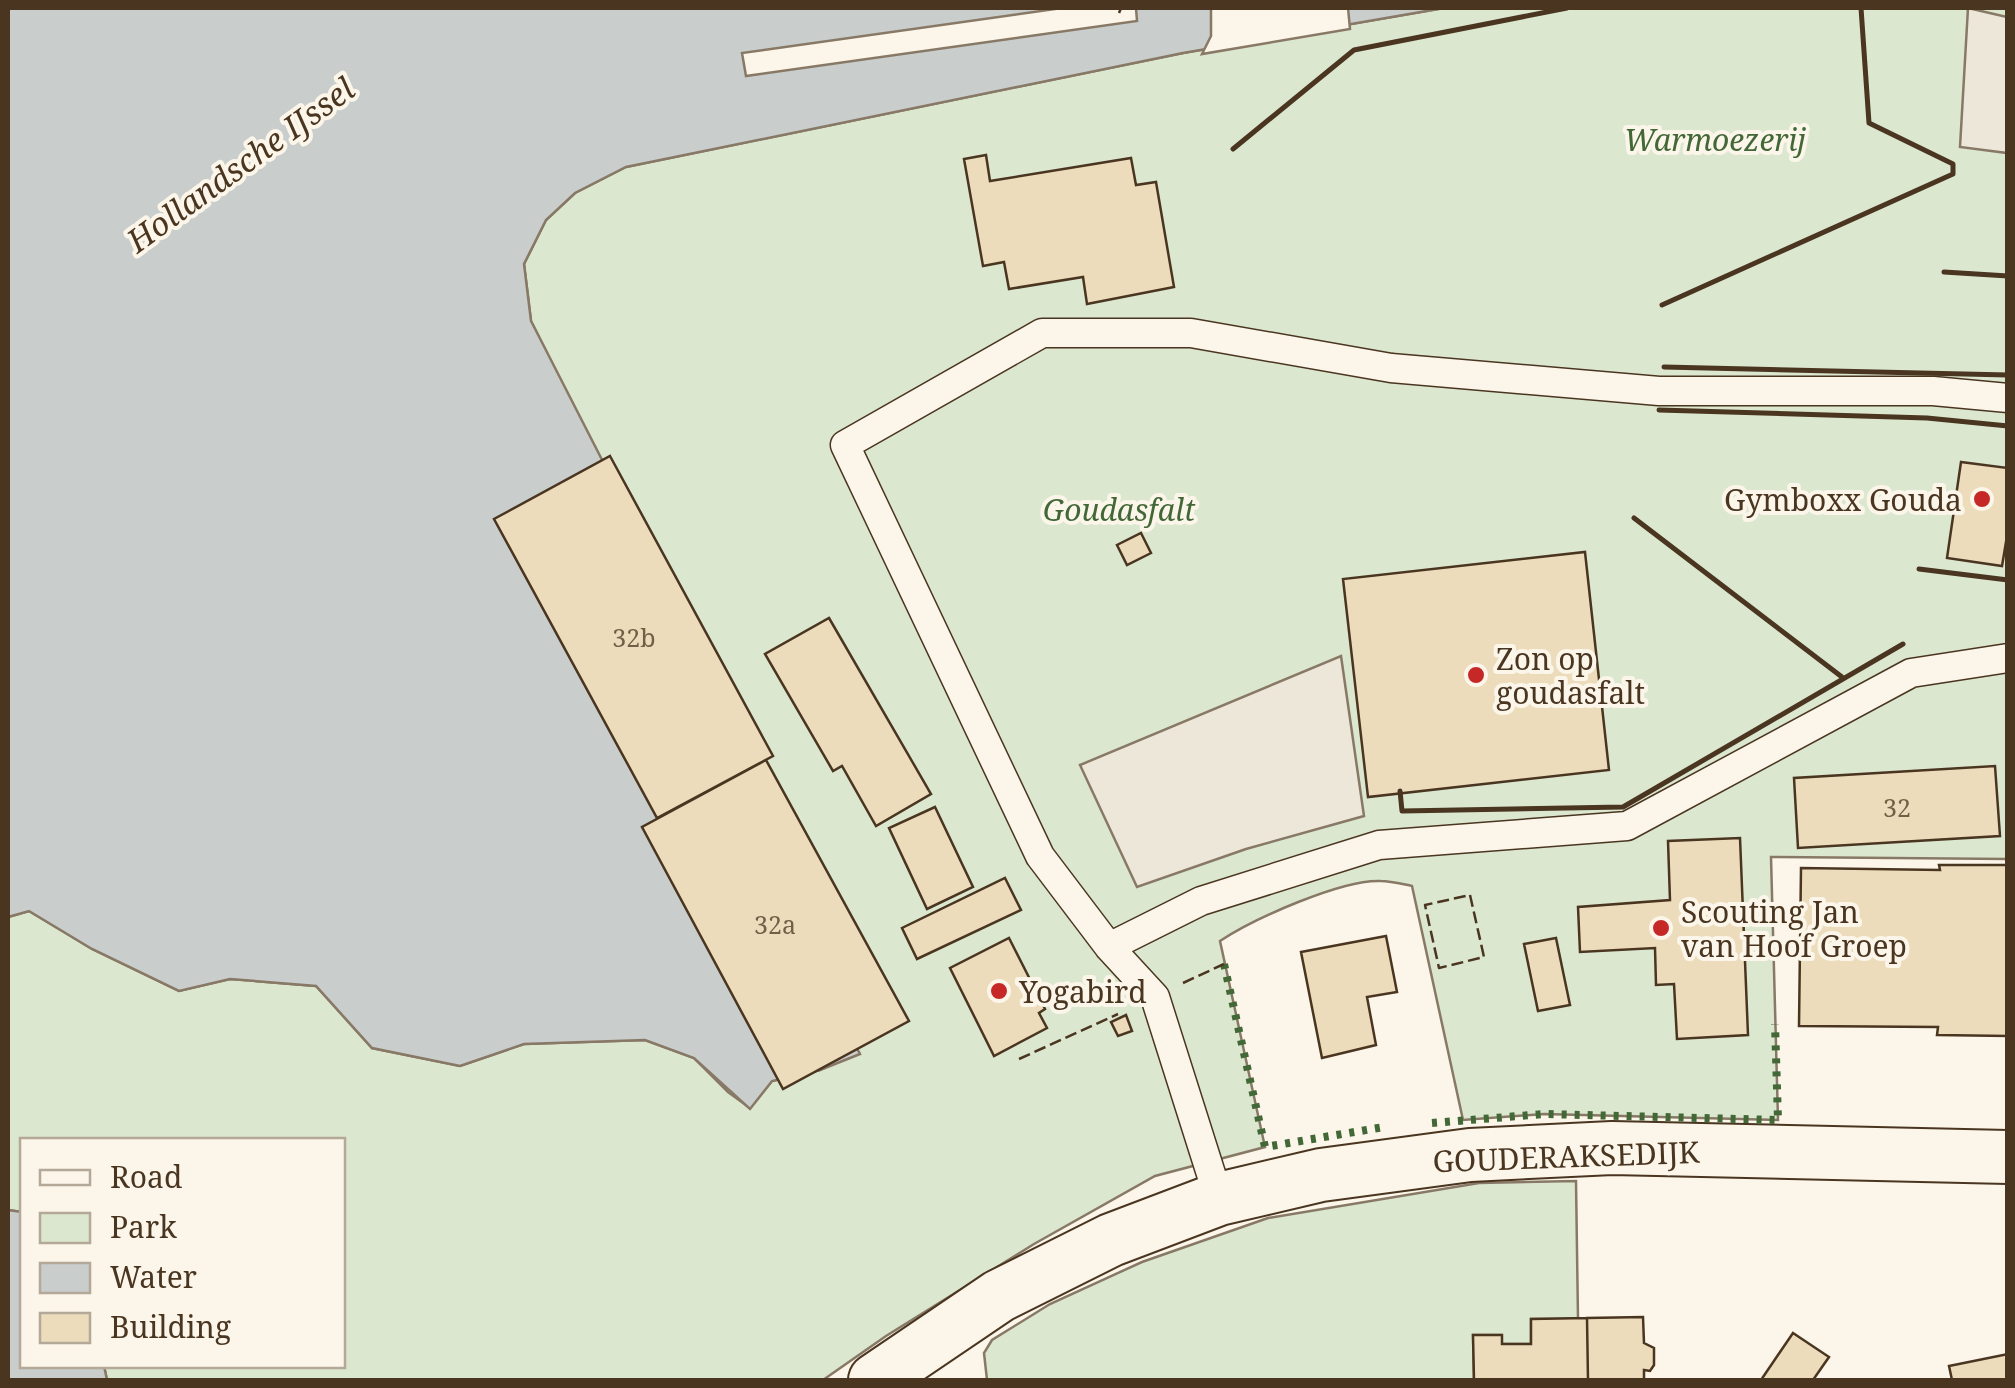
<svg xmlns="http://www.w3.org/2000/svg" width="2015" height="1388" viewBox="0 0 2015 1388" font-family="'Noto Serif',serif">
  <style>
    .green { fill: #dce7d0; stroke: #887966; stroke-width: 2.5 }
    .parking { fill: #ede7d9; stroke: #887966; stroke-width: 2.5 }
    .water { fill: #c9cecd; stroke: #887966; stroke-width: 2.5 }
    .pier { fill: #fbf6e9; stroke: #887966; stroke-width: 2.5 }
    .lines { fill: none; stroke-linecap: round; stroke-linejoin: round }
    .ferry { stroke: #4a3520; stroke-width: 2.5; stroke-dasharray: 12 10; stroke-linecap: butt }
    .building { fill: #ecdcbc; stroke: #4a3520; stroke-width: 2.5 }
    .service-casing { stroke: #4a3520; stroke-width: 31 }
    .minor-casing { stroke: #4a3520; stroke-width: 56 }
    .service { stroke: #fbf6e9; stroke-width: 28 }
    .minor { stroke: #fbf6e9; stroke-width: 52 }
    .hedge { stroke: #436837; stroke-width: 8; stroke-dasharray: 5 8; stroke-linecap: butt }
    .fence { stroke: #4a3520; stroke-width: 2.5; stroke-dasharray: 12 5; stroke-linecap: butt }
    .wall { stroke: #4a3520; stroke-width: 5 }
    .poi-dot { fill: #c62828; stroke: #fbf6e9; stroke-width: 4 }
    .labels { text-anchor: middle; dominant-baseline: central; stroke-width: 8; stroke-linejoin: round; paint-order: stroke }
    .number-label { font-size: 25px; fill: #725f47 }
    .park-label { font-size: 30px; font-style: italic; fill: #436837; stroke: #fbf6e9 }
    .poi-label { font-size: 30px; fill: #4a3520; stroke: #fbf6e9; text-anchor: start }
    .street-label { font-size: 30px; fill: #4a3520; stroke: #fbf6e9 }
    .water-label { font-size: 32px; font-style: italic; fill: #4a3520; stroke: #fbf6e9 }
  </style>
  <rect width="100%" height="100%" fill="#fbf6e9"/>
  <path class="green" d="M 1444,8 L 2007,8 L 2007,859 L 1771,857 L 1778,1120 L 1544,1114 L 1463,1120 L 1412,886 C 1402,884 1391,881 1381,881 C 1342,879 1253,919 1220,941 L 1265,1147 L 1155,1176 L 1034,1244 L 886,1336 L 823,1380 L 107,1380 L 104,1366 L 342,1366 L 342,1140 L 22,1140 L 22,1212 L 8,1210 L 8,917 L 29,911 L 92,949 L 179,991 L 230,979 L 316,986 L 372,1048 L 460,1066 L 524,1044 L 645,1040 L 694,1058 L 728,1092 L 750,1108 L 772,1081 L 820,1070 L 859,1053 L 794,936 L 600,459 L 531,321 L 524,264 L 546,220 L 575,193 L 626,167 L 1183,53 Z
    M 1576,1181 L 1578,1319 L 1531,1319 L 1531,1344 L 1502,1344 L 1501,1335 L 1473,1335 L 1474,1380 L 987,1380 L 984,1353 L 992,1340 L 1050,1304 L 1142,1262 L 1268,1218 L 1479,1183 Z"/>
  <path class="parking" d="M 1968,8 L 2007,17 L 2007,153 L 1960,147 Z
    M 1341,656 L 1364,816 L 1246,849 L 1137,887 L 1080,765 Z"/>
  <path class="water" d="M 8,8 L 1444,8 L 1183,53 L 626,167 L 575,193 L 546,220 L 524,264 L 531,321 L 794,835 L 794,936 L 860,1054 L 820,1070 L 772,1081 L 750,1109 L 694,1058 L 645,1040 L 524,1044 L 460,1066 L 372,1048 L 316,986 L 230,979 L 179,991 L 92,949 L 29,911 L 8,917 Z
    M 8,1210 L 22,1212 L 22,1366 L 104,1366 L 107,1380 L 8,1380 Z"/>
  <path class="pier" d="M 1062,8 L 1136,8 L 1137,21 L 746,76 L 742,53 Z
    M 1211,8 L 1348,8 L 1350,29 L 1202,54 L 1211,36 Z"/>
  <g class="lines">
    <path class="ferry" d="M 1119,13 L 1121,8"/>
  </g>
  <path class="building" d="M 986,155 L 990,181 L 1131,158 L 1136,185 L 1156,182 L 1174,287 L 1087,304 L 1083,277 L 1009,289 L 1004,262 L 983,266 L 964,159 Z
    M 610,456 L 773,756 L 657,818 L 494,519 Z
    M 1961,462 L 2008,468 L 2008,530 L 2002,566 L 1947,558 Z
    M 1141,533 L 1151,553 L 1127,565 L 1117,545 Z
    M 1585,552 L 1609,770 L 1368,797 L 1343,579 Z
    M 829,618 L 931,794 L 876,826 L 842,766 L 833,771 L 765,654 Z
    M 766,760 L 909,1021 L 783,1089 L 642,827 Z
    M 1995,766 L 2000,836 L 1798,848 L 1794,778 Z
    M 935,807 L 973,887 L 927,909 L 889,828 Z
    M 1740,838 L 1748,1035 L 1677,1039 L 1674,984 L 1656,985 L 1655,948 L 1580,952 L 1578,907 L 1670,900 L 1668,841 Z
    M 1939,865 L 2008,865 L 2008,1036 L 1937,1035 L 1938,1027 L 1799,1026 L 1801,868 L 1940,870 Z
    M 1005,878 L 1021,910 L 917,959 L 902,928 Z
    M 1386,936 L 1397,992 L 1367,997 L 1376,1045 L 1322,1058 L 1301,952 Z
    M 1009,938 L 1045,1009 L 1039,1013 L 1047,1028 L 994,1056 L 950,968 Z
    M 1556,938 L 1570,1005 L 1538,1011 L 1524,944 Z
    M 1126,1015 L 1132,1031 L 1118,1036 L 1111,1022 Z
    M 1643,1317 L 1644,1343 L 1654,1348 L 1654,1365 L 1650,1371 L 1644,1370 L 1644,1380 L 1588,1380 L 1587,1318 Z
    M 1587,1318 L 1588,1380 L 1474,1380 L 1473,1335 L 1502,1335 L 1502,1344 L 1531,1344 L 1531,1319 Z
    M 1793,1333 L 1829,1357 L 1813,1380 L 1761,1380 Z
    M 2008,1354 L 2008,1380 L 1952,1380 L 1949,1366 Z"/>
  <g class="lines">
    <defs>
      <path id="service" d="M 1109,947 L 1201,901 L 1379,845 L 1627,826 L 1911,673 L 2008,658
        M 1219,1199 L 1155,997 L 1109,947 L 1040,856 L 845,445 L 1042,333 L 1191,333 L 1391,368 L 1659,391 L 1933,391 L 2008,398"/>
      <path id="minor" d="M 875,1380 L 999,1296 L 1111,1240 L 1219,1199 L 1321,1175 L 1470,1155 L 1612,1148 L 2008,1157"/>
    </defs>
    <use href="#service" class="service-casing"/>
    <use href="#minor" class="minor-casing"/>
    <use href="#service" class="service"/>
    <use href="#minor" class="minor"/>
    <path class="hedge" d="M 1224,964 L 1265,1147 L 1384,1127
      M 1432,1123 L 1544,1114 L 1778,1120 L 1775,1024"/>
    <path class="fence" d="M 1470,895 L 1484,957 L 1439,968 L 1425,905 Z
      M 1183,983 L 1224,964
      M 1019,1059 L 1118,1014"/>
    <path class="wall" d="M 1233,149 L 1354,50 L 1567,8
      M 1944,272 L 2008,276
      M 1662,305 L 1953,174 L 1953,164 L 1869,123 L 1861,8
      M 1664,367 L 2008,375
      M 1659,410 L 1927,418 L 2008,426
      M 1634,518 L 1842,677
      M 1919,569 L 2008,580
      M 1400,791 L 1402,811 L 1623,807 L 1903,644"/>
  </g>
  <g class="poi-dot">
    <circle cx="1982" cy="499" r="10"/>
    <circle cx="1476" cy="675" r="10"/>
    <circle cx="1661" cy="928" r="10"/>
    <circle cx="999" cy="991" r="10"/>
  </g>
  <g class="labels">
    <g class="number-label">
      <text x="634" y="637">32b</text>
      <text x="1897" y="807">32</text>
      <text x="775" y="924">32a</text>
    </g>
    <g class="park-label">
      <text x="1715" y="139">Warmoezerij</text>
      <text x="1119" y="509">Goudasfalt</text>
    </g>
    <g class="poi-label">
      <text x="1962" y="499" text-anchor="end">Gymboxx Gouda</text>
      <text x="1496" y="658">Zon op<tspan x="1496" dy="34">goudasfalt</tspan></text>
      <text x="1681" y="911">Scouting Jan<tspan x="1681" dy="34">van Hoof Groep</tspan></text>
      <text x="1019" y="991">Yogabird</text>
    </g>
    <g class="street-label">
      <text transform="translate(1566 1156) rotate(-2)">GOUDERAKSEDIJK</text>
    </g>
    <g class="water-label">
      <text transform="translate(240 164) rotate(-36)">Hollandsche IJssel</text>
    </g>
  </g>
  <rect width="2015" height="1388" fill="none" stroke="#4a3520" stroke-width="20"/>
  <rect x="20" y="1138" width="325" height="230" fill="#fbf6e9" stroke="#b4a999" stroke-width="2.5"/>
  <rect x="40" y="1170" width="50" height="15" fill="#fbf6e9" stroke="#b4a999" stroke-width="2.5"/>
  <text x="110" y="1188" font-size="30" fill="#4a3520">Road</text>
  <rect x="40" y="1213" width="50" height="30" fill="#dce7d0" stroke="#b4a999" stroke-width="2.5"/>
  <text x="110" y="1238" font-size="30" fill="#4a3520">Park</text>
  <rect x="40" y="1263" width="50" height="30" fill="#c9cecd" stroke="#b4a999" stroke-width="2.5"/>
  <text x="110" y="1288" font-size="30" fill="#4a3520">Water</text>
  <rect x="40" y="1313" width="50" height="30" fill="#ecdcbc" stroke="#b4a999" stroke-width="2.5"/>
  <text x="110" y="1338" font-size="30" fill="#4a3520">Building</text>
</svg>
